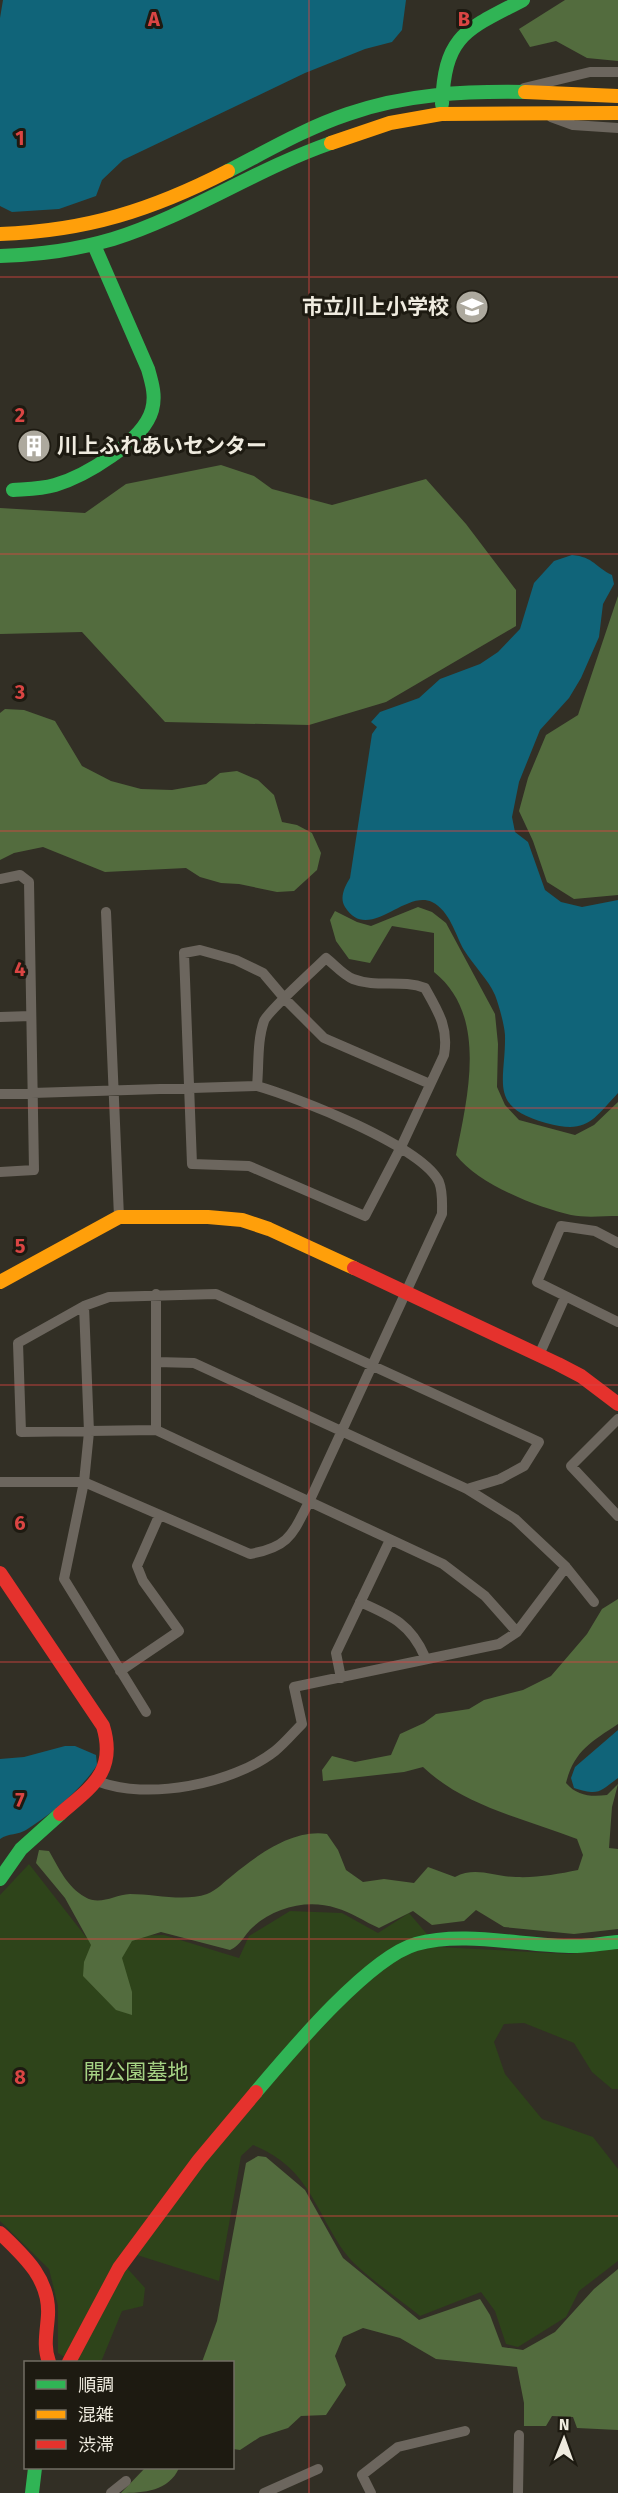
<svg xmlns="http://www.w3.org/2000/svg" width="618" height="2493" viewBox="0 0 618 2493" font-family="'Fira Sans','Noto Sans JP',sans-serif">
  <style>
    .green { fill: #2e441a }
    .forest { fill: #536c3e }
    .water { fill: #106479 }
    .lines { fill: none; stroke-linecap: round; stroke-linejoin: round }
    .street { stroke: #6c665e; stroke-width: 10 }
    .fast { stroke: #30b455; stroke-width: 14 }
    .slow { stroke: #ff9f0a; stroke-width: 14 }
    .jam { stroke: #e5322d; stroke-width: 14 }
    .grid { fill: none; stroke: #da4543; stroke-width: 1.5; stroke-opacity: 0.55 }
    .labels { text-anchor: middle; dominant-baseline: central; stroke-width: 6; stroke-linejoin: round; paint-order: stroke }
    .poi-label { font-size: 21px; font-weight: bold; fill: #efebdf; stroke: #1d1a11; text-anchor: end }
    .park-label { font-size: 21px; fill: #a5d284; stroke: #1d1a11 }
    .grid-label { font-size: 20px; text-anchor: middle; font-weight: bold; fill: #da4543; stroke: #1d1a11; stroke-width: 6; stroke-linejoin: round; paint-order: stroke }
  </style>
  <rect width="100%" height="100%" fill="#322f25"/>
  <path class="green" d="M 29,1864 L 86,1937 L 164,1935 L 239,1958 L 249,1936 L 290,1911 L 342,1913 L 378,1933 L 409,1913 L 438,1947 L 569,1954 L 618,1948 L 618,2089 L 612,2089 L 592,2072 L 574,2043 L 524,2023 L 504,2024 L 494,2042 L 505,2074 L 542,2119 L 593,2137 L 618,2169 L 618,2261 L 579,2291 L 566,2317 L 518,2347 L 506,2344 L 495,2311 L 481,2292 L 420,2316 C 402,2301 358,2271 346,2254 C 314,2210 310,2168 253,2145 L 241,2156 L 219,2281 L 137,2255 L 127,2268 L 145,2288 L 143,2306 L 122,2311 L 101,2362 L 72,2362 L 58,2353 L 58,2306 L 49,2269 L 0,2221 L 0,1895 Z"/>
  <path class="forest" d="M 565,0 L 618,0 L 618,61 L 587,58 L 556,41 L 530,47 L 519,29 Z
    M 221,465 L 254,476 L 272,489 L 332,505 L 426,479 L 466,524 L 516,590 L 516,626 L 386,702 L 309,725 L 165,722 L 82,632 L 0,634 L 0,508 L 85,513 L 126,484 Z
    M 618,596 L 618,895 L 574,899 L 547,882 L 533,841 L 519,811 L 528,778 L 546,735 L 578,715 Z
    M 5,709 L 24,710 L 55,721 L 82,766 L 111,781 L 141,789 L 172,790 L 206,784 L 220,773 L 237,771 L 258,780 L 274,795 L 282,822 L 297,825 L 312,833 L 321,853 L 317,870 L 294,891 L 277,892 L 239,884 L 221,883 L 200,877 L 186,868 L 105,872 L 43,847 L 14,853 L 0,860 L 0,713 Z
    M 418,907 L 432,912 L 446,923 L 495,1014 L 498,1044 L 497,1087 L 505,1105 L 519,1120 L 575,1135 L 594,1125 L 618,1102 L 618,1216 C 603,1216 586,1218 571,1215 C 536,1207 478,1184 456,1155 C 468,1095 488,1015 434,972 L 434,933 L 392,926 L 370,963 L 349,959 L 336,941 L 330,920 L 335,911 L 357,922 L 371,926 Z
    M 618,1599 L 618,1724 C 591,1742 574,1751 566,1783 C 577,1796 591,1797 607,1795 L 618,1784 L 612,1807 L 609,1848 L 618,1849 L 618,1929 L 574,1934 L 504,1927 L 476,1910 L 464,1921 L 432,1925 L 413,1911 L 379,1928 C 365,1922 351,1912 336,1908 C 308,1899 275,1907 253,1927 C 244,1935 241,1945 230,1950 L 161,1932 L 132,1941 L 122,1958 L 132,1992 L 132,2015 L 116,2010 L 83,1976 L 84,1962 L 91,1945 L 65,1898 L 36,1863 L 39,1850 L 49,1851 C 59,1868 67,1887 85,1897 C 100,1906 114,1895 130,1894 C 154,1894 184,1902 207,1894 C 216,1891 225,1881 233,1875 C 259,1854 293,1829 327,1834 L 338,1850 L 346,1870 L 363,1882 L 384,1879 L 414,1883 L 428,1867 L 455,1877 C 476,1866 494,1877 516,1877 C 537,1878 558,1874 578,1870 L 583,1855 L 577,1839 C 524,1818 465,1807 423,1767 L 404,1772 L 323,1781 L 322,1770 L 332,1756 L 355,1762 L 391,1755 L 400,1734 L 424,1723 L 436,1714 L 469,1709 L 484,1700 L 523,1690 L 551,1676 L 587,1634 L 602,1609 Z
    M 258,2156 L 266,2157 L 305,2190 L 343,2258 L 419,2320 L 480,2299 L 490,2315 L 502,2347 L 523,2350 L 555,2332 L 594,2289 L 618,2269 L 618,2430 L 577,2428 L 573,2417 L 552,2416 L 546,2426 L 524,2426 L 524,2403 L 517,2367 L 436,2359 L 400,2338 L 363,2328 L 343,2337 L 335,2356 L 346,2385 L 326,2415 L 301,2416 L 288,2428 L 260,2437 L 240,2450 L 233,2449 L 232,2362 L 202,2362 L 217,2321 L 246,2163 Z
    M 145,2468 L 179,2468 C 169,2491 144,2493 121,2493 Z"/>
  <path class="water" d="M 3,0 L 406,0 L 402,30 L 392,42 L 365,49 L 305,73 L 123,160 L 102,180 L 96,196 L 59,209 L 12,212 L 0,206 L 0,18 Z
    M 572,555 C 594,557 595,567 612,575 L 614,584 L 603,604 L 599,637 L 581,678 L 569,698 L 540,730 L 519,782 L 512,817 L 515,832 L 528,842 L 545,890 L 561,902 L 582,907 L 618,900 L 618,1093 C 592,1121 587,1134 546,1123 C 487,1107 506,1081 505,1035 C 504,1023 499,1006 495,995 C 488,979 473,965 464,950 C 455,934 450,911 432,902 C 405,889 368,944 345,907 C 339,898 345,886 350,878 L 372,734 L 377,727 L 371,722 L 380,712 L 419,698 L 440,679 L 480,664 L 498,652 L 520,629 L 534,583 L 554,561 Z
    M 618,1730 L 618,1778 C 599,1792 599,1796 574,1788 L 571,1778 L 575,1767 Z
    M 65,1746 L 75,1746 L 96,1755 L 97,1765 C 82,1789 50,1815 26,1830 C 18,1835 9,1833 0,1839 L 0,1759 L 24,1757 Z"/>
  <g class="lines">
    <path class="street" d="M 524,88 L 590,72 L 618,72
      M 551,117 L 573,125 L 618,128
      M 0,879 L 20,875 L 29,882 L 34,1170 L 0,1172
      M 106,912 L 119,1217
      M 0,1017 L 31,1016
      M 257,1086 C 259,1065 257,1041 264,1021 C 267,1012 315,969 326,958 C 335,965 343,975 353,979 C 376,988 402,979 425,988 C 438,1011 449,1028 444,1055 L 401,1147 L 365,1216 L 249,1166 L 192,1164 L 184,953 L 200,950 L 236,960 L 263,973 L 285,999 L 324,1038 L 430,1084
      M 0,1094 L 257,1086 C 296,1097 422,1146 439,1182 C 443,1192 442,1203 442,1214 L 309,1502 C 292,1535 289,1547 250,1554 L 84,1482 L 0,1482
      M 618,1243 L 595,1231 L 561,1226 L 537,1282 L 618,1322
      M 156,1294 L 156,1430
      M 84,1306 L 89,1432 L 84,1482 L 64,1579 L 146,1712
      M 539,1355 L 565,1297
      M 157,1362 L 194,1363 L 467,1489 L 515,1519 L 566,1567 L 594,1602
      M 618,1419 L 571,1466 L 618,1516
      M 467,1489 L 500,1479 L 524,1466 L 539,1442 L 216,1294 L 109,1297 L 84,1306 L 18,1343 L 21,1432 L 156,1430 L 443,1564 L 485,1596 L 517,1632
      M 360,1602 C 392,1616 411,1624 425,1657
      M 120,1671 L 179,1631 L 143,1581 L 137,1566 L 159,1516
      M 341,1678 L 336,1653 L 390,1540
      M 97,1781 C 147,1801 233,1784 275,1751 C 285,1743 293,1733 302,1724 L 294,1687 L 499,1644 L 517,1632 L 566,1567
      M 111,2493 L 126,2481
      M 264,2493 L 318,2469
      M 371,2493 L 362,2475 L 398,2447 L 465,2431
      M 518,2493 L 519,2435"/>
    <path class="fast" d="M 442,104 C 445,34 466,30 523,0
      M 228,171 C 267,151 306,128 348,114 C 405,94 466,91 525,92
      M 0,256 C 38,255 76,250 113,239 C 189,215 256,169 331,143
      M 13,490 C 27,489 41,489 55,485 C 85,476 143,442 152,410 C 156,396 152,383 148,369 L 94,245
      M 0,1879 L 21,1849 L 60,1814
      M 256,2092 C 289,2053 368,1958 416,1944 C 465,1930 527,1947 577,1946 C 590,1946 604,1943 618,1942
      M 32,2493 L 35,2468"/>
    <path class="slow" d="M 525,92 L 618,96
      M 331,143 L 390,123 L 441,114 L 618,113
      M 0,234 C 86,231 152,210 228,171
      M 0,1282 L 119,1217 L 208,1217 L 242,1220 L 269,1229 L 354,1268"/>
    <path class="jam" d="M 354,1268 L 558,1364 L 581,1376 L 618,1404
      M 0,1573 L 103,1726 C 117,1772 91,1787 60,1814
      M 0,2233 C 24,2256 50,2279 48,2315 C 47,2332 43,2346 49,2362
      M 69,2362 L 119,2268 L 199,2160 L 256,2092"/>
  </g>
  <path class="grid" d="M 309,0 L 309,2493M 0,277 L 618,277M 0,554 L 618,554M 0,831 L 618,831M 0,1108 L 618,1108M 0,1385 L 618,1385M 0,1662 L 618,1662M 0,1939 L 618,1939M 0,2216 L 618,2216"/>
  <defs>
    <symbol id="school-disc" viewBox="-11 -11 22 22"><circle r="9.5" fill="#ada99e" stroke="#1d1a11"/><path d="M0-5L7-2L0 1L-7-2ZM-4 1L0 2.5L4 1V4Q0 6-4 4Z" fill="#fff"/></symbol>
    <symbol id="building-disc" viewBox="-11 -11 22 22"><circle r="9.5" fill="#ada99e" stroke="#1d1a11"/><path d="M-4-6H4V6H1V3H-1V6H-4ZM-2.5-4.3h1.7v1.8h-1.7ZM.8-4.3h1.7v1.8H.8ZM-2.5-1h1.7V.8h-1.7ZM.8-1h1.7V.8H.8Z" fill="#fff"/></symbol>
  </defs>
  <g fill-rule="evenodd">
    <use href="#school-disc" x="453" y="288" width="38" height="38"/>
    <use href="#building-disc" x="15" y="427" width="38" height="38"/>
  </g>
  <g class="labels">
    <g class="poi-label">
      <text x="449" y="307">市立川上小学校</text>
      <text x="57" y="446" text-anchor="start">川上ふれあいセンター</text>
    </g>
    <g class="park-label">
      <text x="136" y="2072">開公園墓地</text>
    </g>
  </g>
  <g class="grid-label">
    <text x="154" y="26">A</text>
    <text x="464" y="26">B</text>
    <text x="20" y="145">1</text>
    <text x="20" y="422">2</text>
    <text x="20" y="699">3</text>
    <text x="20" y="976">4</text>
    <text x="20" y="1253">5</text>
    <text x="20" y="1530">6</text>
    <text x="20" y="1807">7</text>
    <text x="20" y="2084">8</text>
  </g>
  <rect x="24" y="2361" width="210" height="108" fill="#1d1a11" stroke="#716e63" stroke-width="1.5"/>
  <rect x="36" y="2380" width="30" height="9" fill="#30b455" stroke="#716e63" stroke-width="1.5"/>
  <text x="78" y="2391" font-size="18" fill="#efebdf">順調</text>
  <rect x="36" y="2410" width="30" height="9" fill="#ff9f0a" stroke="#716e63" stroke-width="1.5"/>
  <text x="78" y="2421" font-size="18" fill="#efebdf">混雑</text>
  <rect x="36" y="2440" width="30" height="9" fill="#e5322d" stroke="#716e63" stroke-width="1.5"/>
  <text x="78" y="2451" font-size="18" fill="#efebdf">渋滞</text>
  <g transform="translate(564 2439) rotate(1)" stroke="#1d1a11" stroke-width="4.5" paint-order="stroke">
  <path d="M0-4.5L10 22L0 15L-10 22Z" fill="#efebdf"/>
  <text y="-9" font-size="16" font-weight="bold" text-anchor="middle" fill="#efebdf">N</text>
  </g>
</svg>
